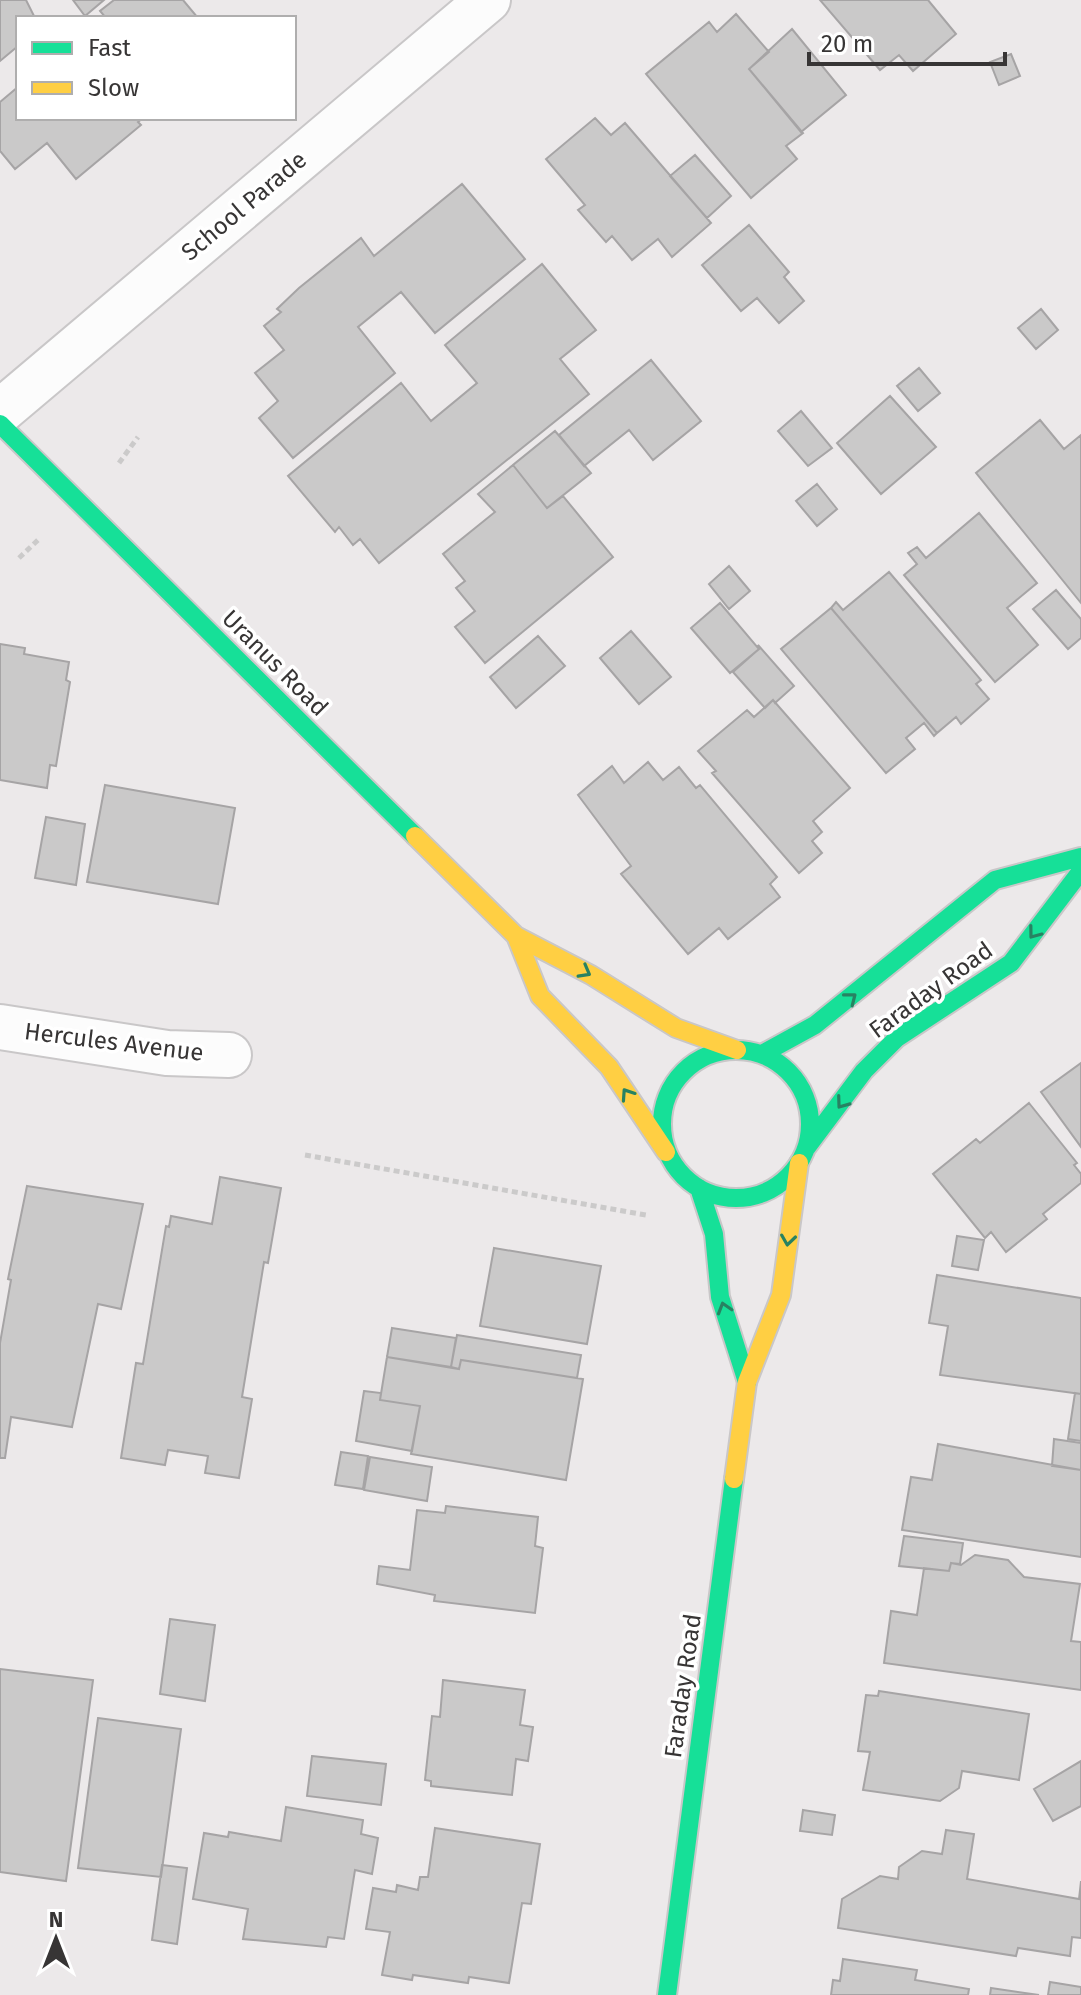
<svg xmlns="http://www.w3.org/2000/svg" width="1081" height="1995" viewBox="0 0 1081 1995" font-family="'Fira Sans',sans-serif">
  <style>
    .building { fill: #cac9c9; stroke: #a6a4a5; stroke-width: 2 }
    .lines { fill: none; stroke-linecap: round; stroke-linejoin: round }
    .street-casing { stroke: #c9c7c8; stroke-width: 48 }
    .fast-casing { stroke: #c9c7c8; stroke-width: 22 }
    .slow-casing { stroke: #c9c7c8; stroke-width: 22 }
    .path { stroke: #cbcaca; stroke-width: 5; stroke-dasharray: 6 4; stroke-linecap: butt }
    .street { stroke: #fcfcfc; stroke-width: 44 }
    .fast { stroke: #16e098; stroke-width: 18 }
    .slow { stroke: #ffcf43; stroke-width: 18 }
    .oneway { stroke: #288262 }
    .labels { text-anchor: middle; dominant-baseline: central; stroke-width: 7; stroke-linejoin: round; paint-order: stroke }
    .street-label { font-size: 24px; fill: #373535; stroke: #fff }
  </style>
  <rect width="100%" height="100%" fill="#ece9ea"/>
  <path class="building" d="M 0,0 L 26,0 L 35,18 L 18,18 L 18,46 L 0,61 Z
    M 73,0 L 104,0 L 85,16 Z
    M 114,0 L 183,0 L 198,18 L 106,18 L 100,11 Z
    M 820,0 L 928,0 L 956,34 L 913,71 L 899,55 L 880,70 Z
    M 736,14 L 769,52 L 749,69 L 803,133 L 786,146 L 797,159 L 751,198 L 646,74 L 709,22 L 717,32 Z
    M 792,29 L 846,95 L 801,132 L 749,69 Z
    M 1011,54 L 1020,76 L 999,85 L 990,62 Z
    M 18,87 L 18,118 L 143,118 L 138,122 L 141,125 L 76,179 L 47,143 L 15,169 L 0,151 L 0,102 Z
    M 595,118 L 611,135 L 625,123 L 711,223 L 672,257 L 658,239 L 632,260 L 612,236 L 606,242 L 578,210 L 585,205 L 546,159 Z
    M 695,155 L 731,196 L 707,218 L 670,176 Z
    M 462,184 L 525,259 L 435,333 L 401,292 L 358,327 L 395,373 L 293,458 L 259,418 L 278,401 L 255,373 L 284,350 L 264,326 L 281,312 L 277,309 L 299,288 L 361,238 L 374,256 Z
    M 749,225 L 789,272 L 784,277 L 804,301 L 779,323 L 757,298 L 741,311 L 702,265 Z
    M 542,264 L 596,330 L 560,359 L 589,394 L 379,563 L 360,539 L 353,545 L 339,527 L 335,532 L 288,476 L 401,383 L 431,421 L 477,383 L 445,345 Z
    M 1041,309 L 1058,330 L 1036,349 L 1018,328 Z
    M 651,360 L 701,421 L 653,460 L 629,430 L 584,466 L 559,435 Z
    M 919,368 L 940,393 L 918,411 L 897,386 Z
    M 890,396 L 936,447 L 881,494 L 837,443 Z
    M 801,411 L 832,448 L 808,466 L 778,431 Z
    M 1040,420 L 1064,449 L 1081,435 L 1081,603 L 976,473 Z
    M 555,431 L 591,473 L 547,508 L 513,465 Z
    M 513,465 L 547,508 L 563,496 L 613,557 L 485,663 L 455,627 L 475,611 L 456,588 L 465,581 L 443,554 L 495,512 L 478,494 Z
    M 817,484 L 837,509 L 817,526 L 796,501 Z
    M 979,513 L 1037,583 L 1007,608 L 1038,645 L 995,682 L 904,575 L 917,564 L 908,553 L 917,547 L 926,558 Z
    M 729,566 L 750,591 L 729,609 L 709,584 Z
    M 889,572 L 981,680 L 976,684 L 989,699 L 961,724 L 956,717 L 937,733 L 831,608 L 836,602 L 843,610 Z
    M 1056,590 L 1081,619 L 1081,638 L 1068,649 L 1033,609 Z
    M 720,603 L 759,649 L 730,673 L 691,628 Z
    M 831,608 L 937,733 L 934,736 L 924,723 L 906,738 L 915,749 L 886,773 L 781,649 Z
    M 631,631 L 671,677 L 639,704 L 600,658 Z
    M 538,636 L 565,666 L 516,708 L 490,677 Z
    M 0,644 L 25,648 L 24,654 L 69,662 L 66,680 L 70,682 L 56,766 L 50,765 L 47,788 L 0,780 Z
    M 758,645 L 794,686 L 775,703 L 773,700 L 765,708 L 733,672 L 759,649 Z
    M 773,700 L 850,788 L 813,821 L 822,832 L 812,841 L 822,853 L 799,873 L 712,773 L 716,771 L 698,751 L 747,710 L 754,717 Z
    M 648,762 L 663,780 L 679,767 L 696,788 L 700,785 L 777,877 L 770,884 L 780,897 L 728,939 L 719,928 L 688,954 L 621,874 L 631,866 L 578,795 L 612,766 L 624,783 Z
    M 105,785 L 235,808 L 218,904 L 87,882 Z
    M 46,817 L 85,824 L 76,885 L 35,878 Z
    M 1081,1063 L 1081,1147 L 1041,1092 Z
    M 1029,1103 L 1077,1163 L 1074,1165 L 1081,1174 L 1081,1183 L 1043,1214 L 1047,1219 L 1006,1252 L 991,1232 L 985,1238 L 933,1174 L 976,1139 L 980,1143 Z
    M 220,1177 L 281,1188 L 268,1263 L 264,1262 L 242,1397 L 252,1399 L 239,1478 L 205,1473 L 208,1456 L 168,1450 L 165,1465 L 121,1458 L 136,1363 L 143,1364 L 166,1226 L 169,1227 L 171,1216 L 212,1224 Z
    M 27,1186 L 143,1204 L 121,1309 L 98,1304 L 72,1427 L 11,1417 L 5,1458 L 0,1458 L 0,1343 L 11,1280 L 8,1279 Z
    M 957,1236 L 984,1240 L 978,1270 L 952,1266 Z
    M 494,1248 L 601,1266 L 587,1344 L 480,1326 Z
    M 937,1275 L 1081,1298 L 1081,1394 L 940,1375 L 948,1326 L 929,1323 Z
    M 392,1328 L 456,1338 L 451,1367 L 387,1357 Z
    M 457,1335 L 581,1355 L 577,1378 L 461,1360 L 459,1369 L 451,1367 Z
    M 387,1357 L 459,1369 L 461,1360 L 583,1379 L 566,1480 L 411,1454 L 420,1406 L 380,1400 Z
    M 364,1391 L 381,1393 L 380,1400 L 420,1406 L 412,1451 L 356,1441 Z
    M 1075,1393 L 1081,1394 L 1081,1441 L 1068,1439 Z
    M 1054,1439 L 1081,1443 L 1081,1470 L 1052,1466 Z
    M 938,1444 L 1081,1470 L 1081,1557 L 902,1530 L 911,1477 L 932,1480 Z
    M 341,1452 L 368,1456 L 363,1489 L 335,1485 Z
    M 370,1457 L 432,1467 L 427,1501 L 364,1490 Z
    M 446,1506 L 538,1517 L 535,1546 L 543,1548 L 535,1613 L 434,1601 L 435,1595 L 377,1584 L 379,1566 L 410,1570 L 417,1510 L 445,1513 Z
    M 904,1536 L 963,1543 L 960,1564 L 951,1563 L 949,1571 L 899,1566 Z
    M 975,1555 L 1008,1560 L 1024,1577 L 1080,1584 L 1071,1641 L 1081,1642 L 1081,1690 L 884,1663 L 891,1611 L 917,1615 L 924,1568 L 949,1571 L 951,1563 L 961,1565 Z
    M 170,1619 L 215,1625 L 205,1701 L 160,1694 Z
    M 0,1669 L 93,1680 L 66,1881 L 0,1872 Z
    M 443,1680 L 525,1690 L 520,1725 L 533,1727 L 528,1761 L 516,1759 L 512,1795 L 431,1786 L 431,1781 L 425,1780 L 432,1716 L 440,1717 Z
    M 879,1691 L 1029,1714 L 1019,1780 L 962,1771 L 959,1788 L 940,1801 L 863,1790 L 870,1752 L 858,1751 L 866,1695 L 878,1696 Z
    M 98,1718 L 181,1729 L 161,1877 L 78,1868 Z
    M 312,1756 L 386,1764 L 381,1805 L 307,1796 Z
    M 1081,1761 L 1081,1806 L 1053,1821 L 1034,1789 Z
    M 286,1807 L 363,1820 L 361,1834 L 378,1838 L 372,1874 L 355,1870 L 344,1939 L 328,1937 L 326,1947 L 243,1939 L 248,1909 L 193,1899 L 204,1833 L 228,1837 L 229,1832 L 281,1841 Z
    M 803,1810 L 835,1815 L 832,1835 L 800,1831 Z
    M 435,1828 L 540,1844 L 531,1904 L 522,1903 L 509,1983 L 469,1977 L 468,1983 L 413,1975 L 412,1980 L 382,1975 L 390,1932 L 366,1929 L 373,1888 L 396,1892 L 397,1885 L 418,1890 L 420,1877 L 428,1877 Z
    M 946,1830 L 974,1834 L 967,1879 L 1079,1899 L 1081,1881 L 1081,1938 L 1072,1937 L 1070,1956 L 1018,1948 L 1016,1956 L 838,1928 L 842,1899 L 880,1876 L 898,1879 L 899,1867 L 922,1851 L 942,1854 Z
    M 162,1865 L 187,1868 L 177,1944 L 152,1940 Z
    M 843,1959 L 917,1970 L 915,1980 L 969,1989 L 968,1995 L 831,1995 L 833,1980 L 840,1981 Z
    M 1050,1982 L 1081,1987 L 1081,1995 L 1048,1995 Z
    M 991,1988 L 1039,1995 L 990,1995 Z"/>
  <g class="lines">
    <defs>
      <path id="street" d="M 0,412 L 488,0
        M 0,1027 L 167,1053 L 229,1055"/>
      <path id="fast" d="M 0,424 L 415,836
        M662 1124a74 74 0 1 1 148 0a74 74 0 1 1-148 0Z
        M 762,1054 L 815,1025 L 995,880 L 1081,857
        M 807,1147 L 864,1071 L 897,1038 L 1011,963 L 1081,871
        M 699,1188 L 714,1234 L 720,1297 L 747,1382
        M 667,1995 L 734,1479"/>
      <path id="slow" d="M 415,836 L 516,936 L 591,975 L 676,1028 L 737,1050
        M 516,936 L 540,996 L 609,1067 L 666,1152
        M 734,1479 L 747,1382 L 781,1295 L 799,1163"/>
    </defs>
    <use href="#street" class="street-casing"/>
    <use href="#fast" class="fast-casing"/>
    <use href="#slow" class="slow-casing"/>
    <path class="path" d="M 119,463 L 138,437
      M 19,558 L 39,539
      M 305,1155 L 646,1215"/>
    <use href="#street" class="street"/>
    <use href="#fast" class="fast"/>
    <use href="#slow" class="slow"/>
  </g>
  <defs><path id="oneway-chevron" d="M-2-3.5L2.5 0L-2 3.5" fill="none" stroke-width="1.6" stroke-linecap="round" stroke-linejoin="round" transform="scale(2)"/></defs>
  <g class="oneway">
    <use href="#oneway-chevron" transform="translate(1034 933) rotate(127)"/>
    <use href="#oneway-chevron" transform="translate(585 972) rotate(29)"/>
    <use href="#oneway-chevron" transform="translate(851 998) rotate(-38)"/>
    <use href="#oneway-chevron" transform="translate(627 1094) rotate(-124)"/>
    <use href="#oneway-chevron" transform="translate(842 1103) rotate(126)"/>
    <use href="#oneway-chevron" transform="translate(788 1240) rotate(98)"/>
    <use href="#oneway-chevron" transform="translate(724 1308) rotate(-107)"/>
  </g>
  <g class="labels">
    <g class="street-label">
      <text transform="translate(244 206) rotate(-40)">School Parade</text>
      <text transform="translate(275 663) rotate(45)">Uranus Road</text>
      <text transform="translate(931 990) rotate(-36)">Faraday Road</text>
      <text transform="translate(114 1042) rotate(7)">Hercules Avenue</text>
      <text transform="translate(683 1686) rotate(-82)">Faraday Road</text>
    </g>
  </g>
  <rect x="16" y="16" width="280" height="104" fill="#ffffff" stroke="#afaeae" stroke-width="2"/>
  <rect x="32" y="42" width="40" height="12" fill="#16e098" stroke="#afaeae" stroke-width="2"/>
  <text x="88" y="56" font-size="24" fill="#373535">Fast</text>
  <rect x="32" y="82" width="40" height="12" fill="#ffcf43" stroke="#afaeae" stroke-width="2"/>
  <text x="88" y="96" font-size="24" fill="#373535">Slow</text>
  <g transform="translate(56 1939)" stroke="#ffffff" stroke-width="6" paint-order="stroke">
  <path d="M0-6L14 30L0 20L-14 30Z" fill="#373535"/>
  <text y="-12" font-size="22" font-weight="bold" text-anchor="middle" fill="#373535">N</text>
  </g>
  <path d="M809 52v12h196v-12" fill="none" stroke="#373535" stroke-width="4"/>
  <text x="821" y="52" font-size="24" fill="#373535" stroke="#ffffff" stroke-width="6" paint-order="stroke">20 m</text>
</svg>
